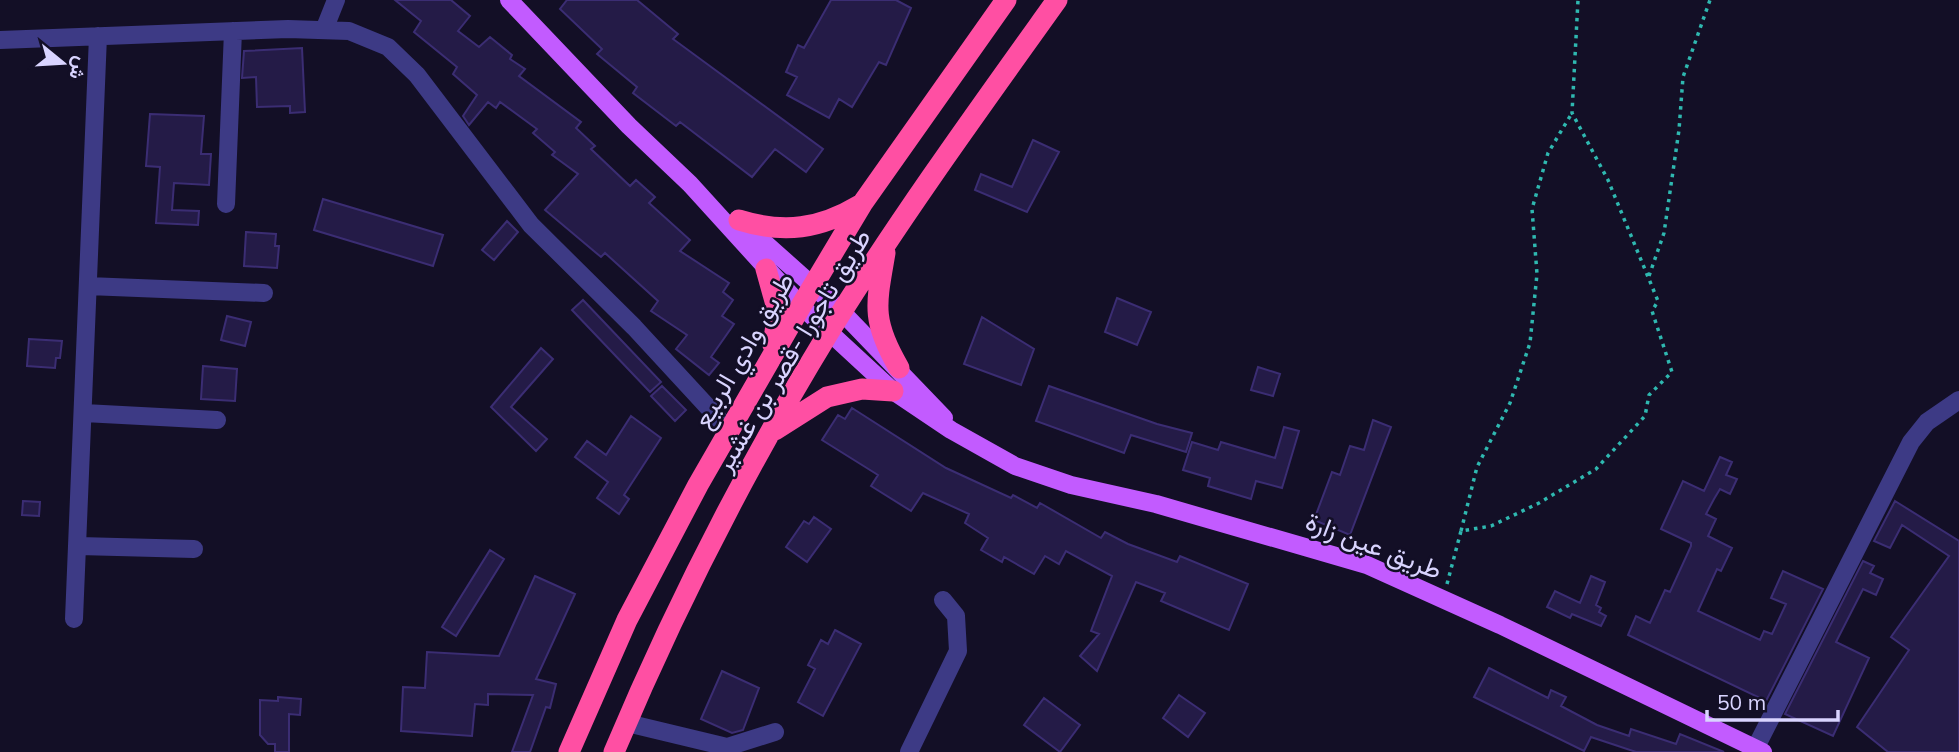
<svg xmlns="http://www.w3.org/2000/svg" width="1959" height="752" viewBox="0 0 1959 752" font-family="Mulish,Vazirmatn,sans-serif">
  <style>
    .building { fill: #241b47; stroke: #3b2d73; stroke-width: 2 }
    .lines { fill: none; stroke-linecap: round; stroke-linejoin: round }
    .path { stroke: #2fb8b0; stroke-width: 3.5; stroke-dasharray: 3.5 5; stroke-linecap: butt }
    .minor { stroke: #3d3a85; stroke-width: 18 }
    .major { stroke: #c25bff; stroke-width: 18 }
    .highway { stroke: #ff4fa3; stroke-width: 21 }
    .labels { text-anchor: middle; dominant-baseline: central; stroke-width: 5; stroke-linejoin: round; paint-order: stroke }
    .street-label { font-size: 26px; fill: #d9d4ff; stroke: #130f26 }
  </style>
  <rect width="100%" height="100%" fill="#130f26"/>
  <path class="building" d="M 395,0 L 451,0 L 470,16 L 458,31 L 479,47 L 490,37 L 512,55 L 510,59 L 525,69 L 519,76 L 581,122 L 576,128 L 595,146 L 591,149 L 630,186 L 636,180 L 655,197 L 649,203 L 690,240 L 680,251 L 729,283 L 723,292 L 733,300 L 722,316 L 734,324 L 711,357 L 719,363 L 709,375 L 676,349 L 687,335 L 651,311 L 658,301 L 605,253 L 601,257 L 545,210 L 578,174 L 552,155 L 555,152 L 533,133 L 537,129 L 500,102 L 496,108 L 488,102 L 469,125 L 463,116 L 477,95 L 453,74 L 457,67 L 414,32 L 421,21 Z
    M 567,0 L 637,0 L 678,34 L 673,39 L 823,149 L 806,172 L 775,149 L 752,177 L 680,122 L 676,126 L 633,93 L 637,87 L 597,54 L 602,49 L 560,9 Z
    M 831,0 L 896,0 L 911,8 L 886,65 L 879,62 L 852,107 L 839,99 L 829,118 L 787,95 L 797,77 L 786,72 L 798,45 L 804,48 Z
    M 302,48 L 305,112 L 290,113 L 290,106 L 257,107 L 256,77 L 242,78 L 244,51 Z
    M 150,114 L 204,116 L 201,154 L 211,154 L 209,185 L 174,183 L 172,210 L 199,211 L 198,225 L 156,223 L 160,167 L 146,166 Z
    M 1033,140 L 1059,152 L 1027,212 L 975,190 L 981,174 L 1012,187 Z
    M 323,199 L 443,235 L 433,266 L 314,230 Z
    M 507,221 L 518,232 L 494,260 L 482,250 Z
    M 246,232 L 276,234 L 275,246 L 279,246 L 277,268 L 244,266 Z
    M 1117,298 L 1151,312 L 1137,345 L 1105,332 Z
    M 583,300 L 661,382 L 650,392 L 572,310 Z
    M 227,316 L 251,322 L 245,346 L 221,340 Z
    M 982,317 L 1034,349 L 1021,385 L 964,364 Z
    M 29,339 L 62,341 L 60,358 L 56,358 L 55,368 L 27,366 Z
    M 541,348 L 553,359 L 511,407 L 547,439 L 536,451 L 491,407 Z
    M 203,366 L 237,369 L 235,401 L 201,399 Z
    M 1258,367 L 1280,374 L 1273,396 L 1251,390 Z
    M 662,386 L 686,410 L 675,421 L 651,396 Z
    M 1049,386 L 1157,424 L 1192,433 L 1186,452 L 1131,435 L 1124,453 L 1036,421 Z
    M 852,408 L 946,468 L 1011,498 L 1013,495 L 1037,508 L 1040,503 L 1101,538 L 1105,532 L 1128,544 L 1177,562 L 1180,556 L 1248,584 L 1229,630 L 1161,601 L 1165,593 L 1136,582 L 1097,671 L 1080,656 L 1099,634 L 1091,631 L 1112,576 L 1066,551 L 1059,564 L 1045,556 L 1034,574 L 1004,557 L 1002,562 L 981,550 L 988,538 L 965,523 L 969,514 L 923,493 L 911,511 L 871,486 L 878,475 L 822,440 L 838,415 L 845,419 Z
    M 631,416 L 661,438 L 624,495 L 629,499 L 619,514 L 597,498 L 608,482 L 575,457 L 587,441 L 606,455 Z
    M 1373,420 L 1391,427 L 1350,535 L 1314,520 L 1332,472 L 1340,475 L 1350,446 L 1364,450 Z
    M 1284,427 L 1299,431 L 1282,488 L 1256,481 L 1251,499 L 1208,486 L 1210,478 L 1183,470 L 1192,442 L 1218,450 L 1221,442 L 1275,458 Z
    M 1720,457 L 1732,462 L 1726,475 L 1737,479 L 1730,494 L 1720,489 L 1714,499 L 1706,514 L 1716,519 L 1708,536 L 1732,548 L 1721,571 L 1717,569 L 1698,611 L 1760,640 L 1764,631 L 1772,634 L 1786,604 L 1771,598 L 1783,571 L 1823,589 L 1766,701 L 1628,635 L 1636,616 L 1650,623 L 1665,590 L 1670,592 L 1691,546 L 1691,543 L 1661,529 L 1683,481 L 1704,491 Z
    M 23,501 L 40,502 L 39,516 L 22,515 Z
    M 1895,501 L 1959,541 L 1959,752 L 1888,752 L 1857,727 L 1909,650 L 1891,637 L 1949,556 L 1902,525 L 1890,548 L 1874,541 Z
    M 814,517 L 831,529 L 807,562 L 786,547 L 804,521 L 809,524 Z
    M 490,550 L 504,559 L 456,636 L 442,627 Z
    M 1863,561 L 1874,566 L 1870,573 L 1883,579 L 1876,595 L 1863,589 L 1836,642 L 1869,658 L 1833,736 L 1785,714 Z
    M 535,576 L 575,594 L 536,679 L 556,684 L 550,708 L 546,707 L 530,752 L 512,752 L 533,695 L 488,694 L 488,705 L 475,704 L 472,736 L 401,731 L 403,687 L 425,688 L 427,652 L 499,656 Z
    M 1591,576 L 1605,582 L 1596,605 L 1601,608 L 1599,612 L 1606,616 L 1601,626 L 1572,614 L 1570,618 L 1547,607 L 1555,591 L 1580,603 Z
    M 835,630 L 861,644 L 823,716 L 798,702 L 815,669 L 808,665 L 821,640 L 828,644 Z
    M 1489,668 L 1548,698 L 1551,690 L 1566,697 L 1561,706 L 1597,725 L 1629,736 L 1631,729 L 1676,744 L 1680,734 L 1724,752 L 1636,752 L 1591,737 L 1584,751 L 1474,697 Z
    M 722,671 L 759,688 L 743,730 L 732,733 L 701,719 Z
    M 1179,695 L 1205,713 L 1188,737 L 1163,718 Z
    M 278,697 L 301,699 L 300,715 L 289,714 L 289,752 L 275,752 L 275,744 L 268,744 L 260,735 L 260,700 L 278,701 Z
    M 1044,698 L 1080,725 L 1060,752 L 1024,725 Z"/>
  <g class="lines">
    <path class="path" d="M 1649,276 L 1664,233 L 1679,130 L 1683,77 L 1710,0
      M 1461,531 L 1477,467 L 1510,403 L 1530,343 L 1537,274 L 1532,209 L 1548,153 L 1572,113
      M 1447,584 L 1461,531 L 1491,526 L 1539,503 L 1596,469 L 1645,416 L 1649,395 L 1672,372 L 1652,311 L 1658,301 L 1608,180 L 1572,113 L 1578,0"/>
    <path class="minor" d="M 324,30 L 336,0
      M 0,40 L 288,29 L 349,31 L 388,47 L 417,75 L 531,225 L 634,327 L 729,430
      M 226,204 L 233,31
      M 88,286 L 264,293
      M 84,413 L 217,420
      M 79,546 L 194,549
      M 74,619 L 98,36
      M 627,723 L 727,747 L 775,732
      M 1755,749 L 1911,442 L 1927,422 L 1959,400
      M 909,752 L 958,651 L 956,616 L 943,600"/>
    <path class="major" d="M 509,0 L 629,126 L 690,184 L 801,306 L 893,391 L 951,430 L 1015,466 L 1071,485 L 1156,504 L 1367,565 L 1500,625 L 1763,752
      M 738,219 L 842,312 L 944,418"/>
    <path class="highway" d="M 739,220 C 784,234 820,229 860,205
      M 885,253 C 876,305 871,320 899,368
      M 766,269 L 778,312 L 773,345
      M 775,430 L 827,397 L 862,389 L 893,391
      M 569,752 L 627,620 L 698,485 L 801,306 L 862,204 L 1006,0
      M 614,752 C 675,607 747,466 829,332 C 900,218 979,109 1057,0"/>
  </g>
  <g class="labels">
    <g class="street-label">
      <text transform="translate(743 350) rotate(-60)">طريق وادي الربيع</text>
      <text transform="translate(792 350) rotate(-59)">طريق تاجورا -قصر بن غشير</text>
      <text transform="translate(1374 545) rotate(21)">طريق عين زارة</text>
    </g>
  </g>
  <g transform="translate(63 63) rotate(108)" stroke="#130f26" stroke-width="5" paint-order="stroke">
  <path d="M0-5L12 26L0 18L-12 26Z" fill="#d9d4ff"/>
  <text y="-10" font-size="19" font-weight="bold" text-anchor="middle" fill="#d9d4ff">ش</text>
  </g>
  <path d="M1707 710v10h131v-10" fill="none" stroke="#d9d4ff" stroke-width="3.5"/>
  <text x="1717" y="710" font-size="21" fill="#d9d4ff" stroke="#130f26" stroke-width="5" paint-order="stroke">50 m</text>
</svg>
